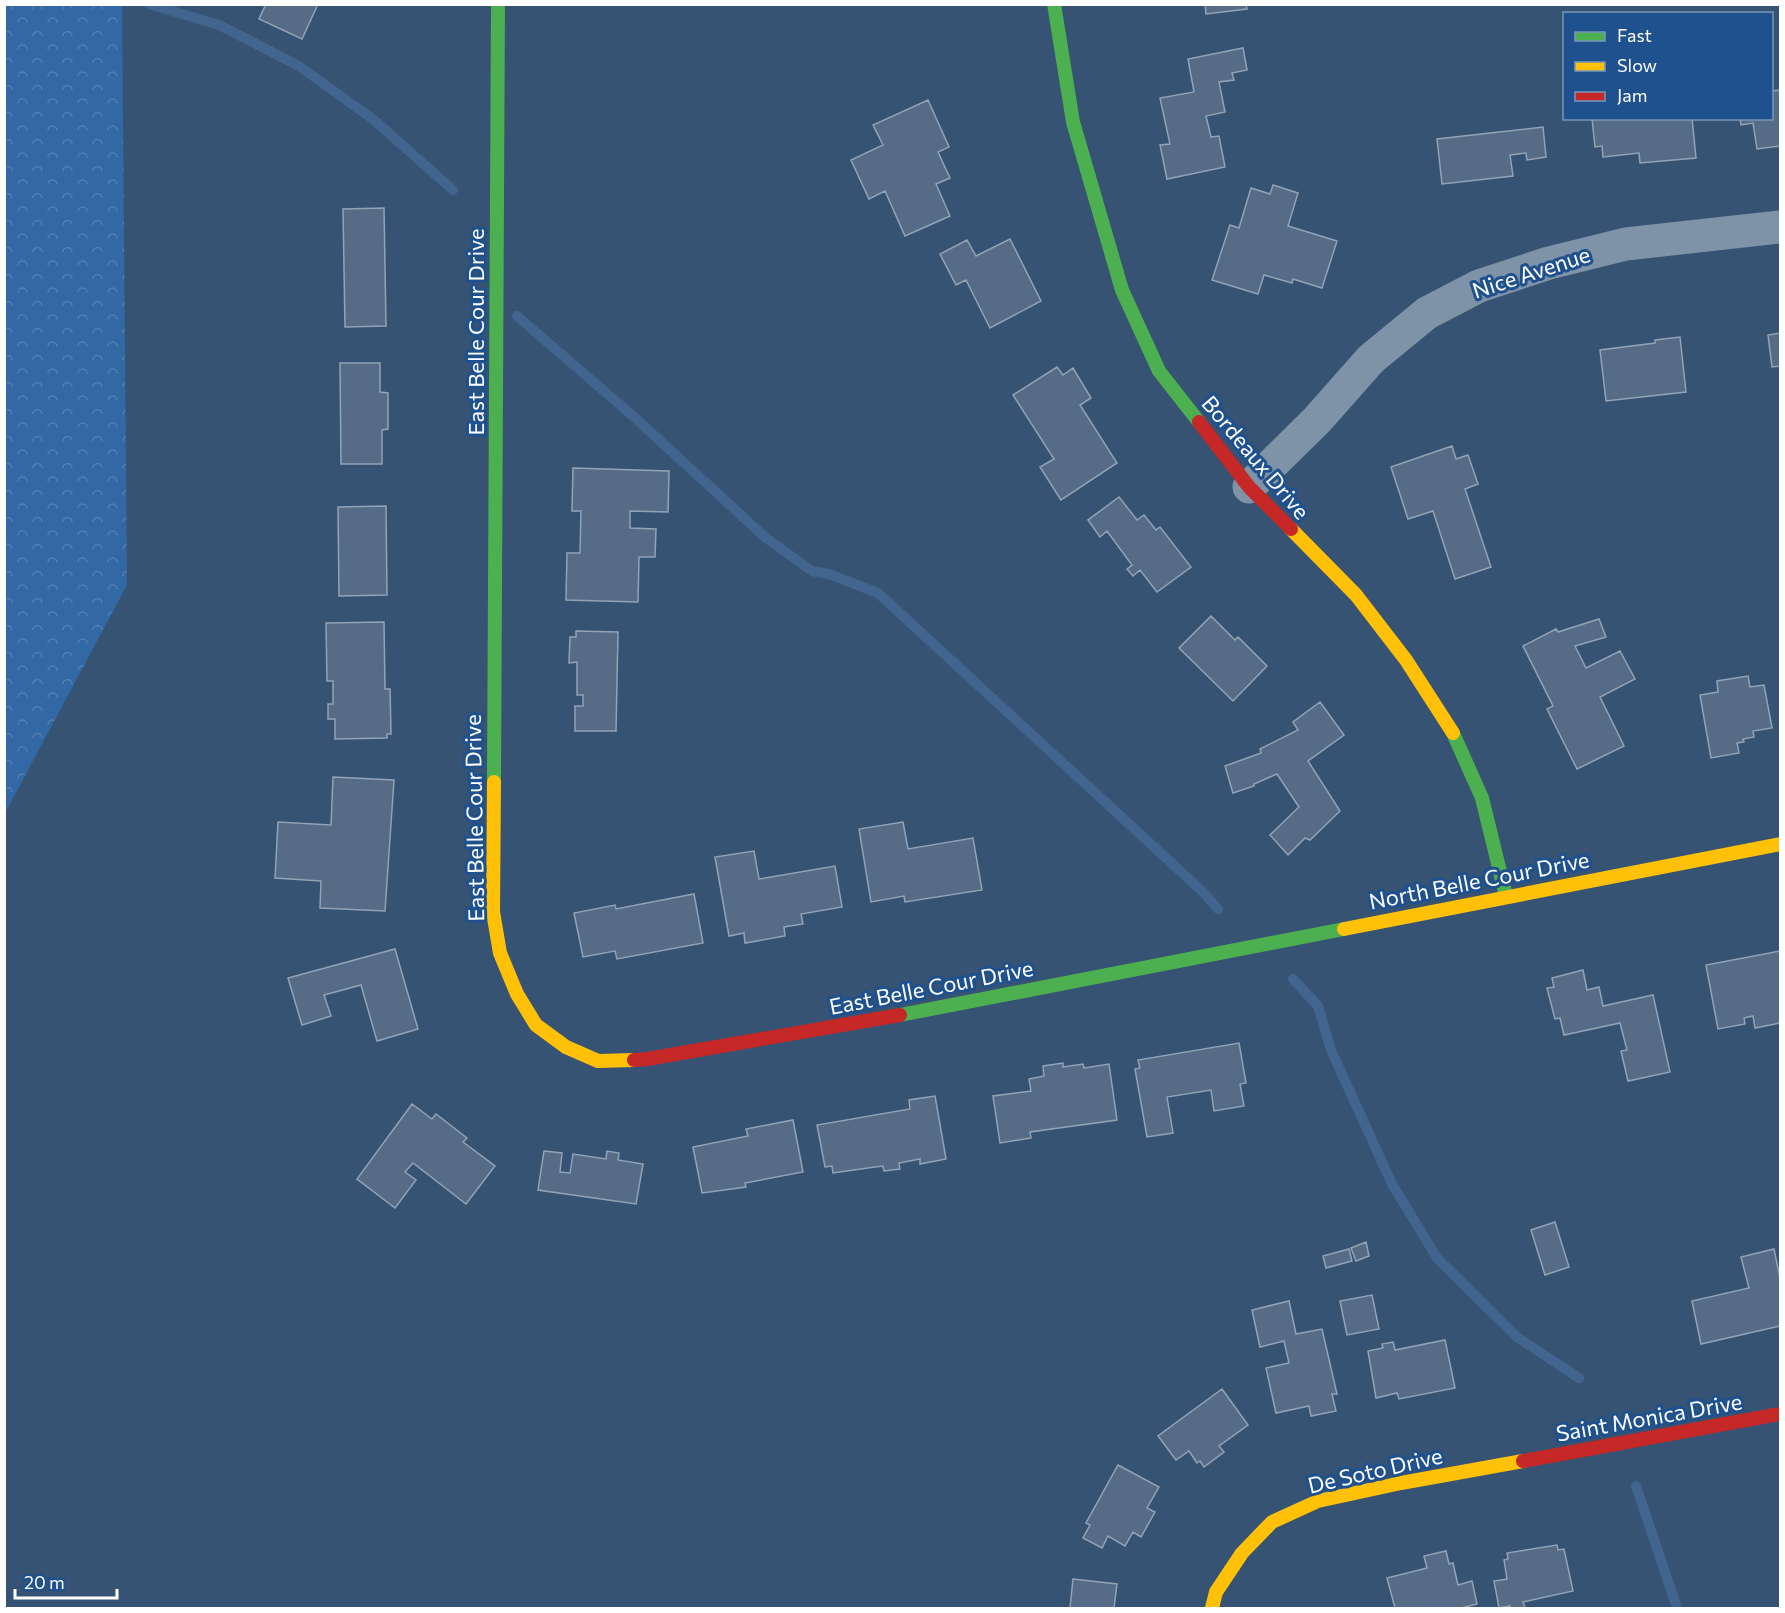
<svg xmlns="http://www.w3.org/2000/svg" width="1785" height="1613" viewBox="0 0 1785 1613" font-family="Commissioner,sans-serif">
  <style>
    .forest { fill: url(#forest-crowns) }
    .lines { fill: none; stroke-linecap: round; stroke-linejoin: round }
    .stream { stroke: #41658f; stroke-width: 10 }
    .building { fill: #556b86; stroke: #93a3b6; stroke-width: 1.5 }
    .street { stroke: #7e93a8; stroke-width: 33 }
    .fast { stroke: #4caf50; stroke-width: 14 }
    .slow { stroke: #ffc107; stroke-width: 14 }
    .jam { stroke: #c62828; stroke-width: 14 }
    .labels { text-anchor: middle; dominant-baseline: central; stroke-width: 6; stroke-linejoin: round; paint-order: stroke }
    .street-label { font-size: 22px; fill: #fff; stroke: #1e518d }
  </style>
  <defs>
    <pattern id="forest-crowns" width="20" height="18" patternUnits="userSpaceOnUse" patternTransform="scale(1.5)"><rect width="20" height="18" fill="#3268a4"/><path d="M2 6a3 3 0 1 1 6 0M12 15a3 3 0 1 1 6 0" fill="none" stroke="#517fb2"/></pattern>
  </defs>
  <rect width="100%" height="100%" fill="#375374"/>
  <path class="forest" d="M 5,4 L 122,5 L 127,585 L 5,813 Z"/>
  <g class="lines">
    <path class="stream" d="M 149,4 L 219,25 L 299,66 L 374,120 L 453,190
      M 517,316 L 633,416 L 766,538 L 812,571 L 829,574 L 878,593 L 1203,892 L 1218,909
      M 1293,979 L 1318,1006 L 1331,1050 L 1392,1184 L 1437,1258 L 1517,1337 L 1579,1378
      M 1636,1486 L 1677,1608"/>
  </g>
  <path class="building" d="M 266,4 L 318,4 L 302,39 L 259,19 Z
    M 1205,4 L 1246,4 L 1247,9 L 1206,14 Z
    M 1243,48 L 1247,70 L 1232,73 L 1234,80 L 1219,82 L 1225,112 L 1206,116 L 1211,137 L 1219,136 L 1225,167 L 1167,179 L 1160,145 L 1170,144 L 1160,98 L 1194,92 L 1188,59 Z
    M 1780,90 L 1780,146 L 1757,149 L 1753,123 L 1741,125 L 1740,118 L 1772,118 L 1772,91 Z
    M 928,100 L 949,147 L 938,152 L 950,178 L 936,184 L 950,216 L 905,236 L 885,191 L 869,199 L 851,160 L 883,145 L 873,125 Z
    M 1592,118 L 1692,118 L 1696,158 L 1640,163 L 1639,153 L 1603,157 L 1602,146 L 1595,147 Z
    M 1543,127 L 1546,157 L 1527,160 L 1526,153 L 1510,155 L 1513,176 L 1442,184 L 1437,139 Z
    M 1273,185 L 1298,193 L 1288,226 L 1337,241 L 1322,288 L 1293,279 L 1292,283 L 1264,275 L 1258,294 L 1212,280 L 1230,225 L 1239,228 L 1251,188 L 1270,194 Z
    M 384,208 L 386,326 L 345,327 L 343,209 Z
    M 1010,239 L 1041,301 L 990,328 L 966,280 L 956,285 L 940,254 L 967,240 L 976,256 Z
    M 1780,333 L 1780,366 L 1772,367 L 1768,335 Z
    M 1680,337 L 1686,392 L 1606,401 L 1600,350 L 1655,343 L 1655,340 Z
    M 340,363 L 380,363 L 380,392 L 388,393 L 388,429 L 382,430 L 382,464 L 341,464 Z
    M 1057,367 L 1063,375 L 1073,368 L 1091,398 L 1080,405 L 1117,463 L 1061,500 L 1040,467 L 1054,459 L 1013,395 Z
    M 1452,446 L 1456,459 L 1468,455 L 1478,484 L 1465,489 L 1491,567 L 1455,579 L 1433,511 L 1408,519 L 1391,467 Z
    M 573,468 L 669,471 L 668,512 L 630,511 L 630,528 L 656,529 L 655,557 L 639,557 L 638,602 L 566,600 L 567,553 L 580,553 L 581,511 L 572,511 Z
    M 1119,497 L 1137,520 L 1144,515 L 1156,530 L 1160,527 L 1191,567 L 1157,592 L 1140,570 L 1133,576 L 1127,569 L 1132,565 L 1107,531 L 1100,537 L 1088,520 Z
    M 386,506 L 387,595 L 339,596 L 338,507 Z
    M 1211,616 L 1235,640 L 1238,637 L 1267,666 L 1233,701 L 1179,648 Z
    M 1599,619 L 1606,637 L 1575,646 L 1586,668 L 1620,651 L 1635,679 L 1600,697 L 1624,746 L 1577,769 L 1547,709 L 1553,706 L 1523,646 L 1556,629 L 1558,632 Z
    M 384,622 L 385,689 L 390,689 L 391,734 L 387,734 L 387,738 L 335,739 L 335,719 L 328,719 L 328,704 L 333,704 L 333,681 L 327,681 L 326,623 Z
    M 576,631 L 618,632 L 616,731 L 575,731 L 575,706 L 583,706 L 583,695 L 577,695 L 577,662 L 569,663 L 570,637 L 576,637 Z
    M 1748,676 L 1750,687 L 1764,685 L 1772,728 L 1753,731 L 1754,737 L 1743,739 L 1744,742 L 1737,743 L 1739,753 L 1711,758 L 1700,695 L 1718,692 L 1717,681 Z
    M 1320,702 L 1344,735 L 1308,761 L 1340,811 L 1310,840 L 1305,838 L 1288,855 L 1270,835 L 1299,807 L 1277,774 L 1254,784 L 1254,786 L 1233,793 L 1225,766 L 1261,753 L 1260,749 L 1298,730 L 1293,722 Z
    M 333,777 L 394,780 L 385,911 L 320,908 L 321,881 L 275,878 L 278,822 L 331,825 Z
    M 903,822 L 908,849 L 973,838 L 982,890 L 905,902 L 904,896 L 871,902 L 859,829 Z
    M 754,851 L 759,879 L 835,866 L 842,907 L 801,914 L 803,924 L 784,927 L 785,936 L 745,943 L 744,933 L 729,936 L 715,857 Z
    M 694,894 L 703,943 L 617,959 L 615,951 L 583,957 L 574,913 L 615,905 L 616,909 Z
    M 395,949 L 418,1029 L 377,1041 L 361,985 L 324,995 L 331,1016 L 302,1025 L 288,978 Z
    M 1780,951 L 1780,1023 L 1755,1028 L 1753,1016 L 1744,1018 L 1745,1024 L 1718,1029 L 1706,965 Z
    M 1583,970 L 1587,990 L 1599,987 L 1603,1006 L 1653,995 L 1670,1072 L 1628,1081 L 1621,1051 L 1627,1050 L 1620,1023 L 1564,1035 L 1560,1018 L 1555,1019 L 1547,988 L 1554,987 L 1552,978 Z
    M 1239,1043 L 1246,1083 L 1240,1084 L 1244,1106 L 1214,1111 L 1211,1090 L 1167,1097 L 1173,1133 L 1147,1137 L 1135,1069 L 1140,1068 L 1138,1060 Z
    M 1063,1063 L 1063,1067 L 1083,1064 L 1084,1068 L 1109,1064 L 1117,1120 L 1030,1132 L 1031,1138 L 1000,1143 L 993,1096 L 1031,1091 L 1029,1079 L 1044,1076 L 1043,1066 Z
    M 935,1096 L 946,1159 L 920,1164 L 920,1159 L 899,1163 L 900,1169 L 884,1171 L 883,1166 L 875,1167 L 833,1173 L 832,1166 L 825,1167 L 817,1125 L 910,1109 L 909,1100 Z
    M 412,1104 L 432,1119 L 436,1114 L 467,1138 L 463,1142 L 495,1166 L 466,1204 L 413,1163 L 405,1172 L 416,1180 L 395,1208 L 357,1179 Z
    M 793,1120 L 803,1172 L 745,1183 L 746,1187 L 702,1193 L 693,1147 L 748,1136 L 746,1129 Z
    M 544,1151 L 562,1153 L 560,1172 L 570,1173 L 573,1154 L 606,1159 L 607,1151 L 619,1153 L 618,1160 L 643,1164 L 636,1204 L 538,1190 Z
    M 1555,1222 L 1569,1267 L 1545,1275 L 1531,1230 Z
    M 1366,1242 L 1369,1256 L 1356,1261 L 1351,1248 Z
    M 1349,1249 L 1352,1261 L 1326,1268 L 1323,1256 Z
    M 1774,1249 L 1780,1278 L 1780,1326 L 1701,1344 L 1692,1301 L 1749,1288 L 1741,1257 Z
    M 1372,1295 L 1379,1329 L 1347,1335 L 1340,1301 Z
    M 1289,1301 L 1296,1334 L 1322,1329 L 1337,1394 L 1332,1394 L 1336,1411 L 1311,1416 L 1309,1406 L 1276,1413 L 1266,1368 L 1289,1363 L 1284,1341 L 1260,1347 L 1252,1310 Z
    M 1445,1340 L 1455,1388 L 1399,1399 L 1397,1393 L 1376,1398 L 1368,1351 L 1383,1348 L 1382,1344 L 1393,1342 L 1395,1350 Z
    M 1222,1389 L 1248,1425 L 1219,1446 L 1224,1452 L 1204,1467 L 1200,1461 L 1197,1463 L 1189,1451 L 1176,1460 L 1158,1436 Z
    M 1118,1465 L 1159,1487 L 1147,1508 L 1155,1512 L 1141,1537 L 1133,1532 L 1125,1546 L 1108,1536 L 1102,1548 L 1083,1538 L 1090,1525 L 1086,1523 Z
    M 1557,1545 L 1558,1550 L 1564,1549 L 1573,1591 L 1523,1602 L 1525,1608 L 1510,1608 L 1510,1606 L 1499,1608 L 1494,1581 L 1507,1579 L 1504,1560 L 1508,1559 L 1507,1553 Z
    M 1446,1551 L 1449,1564 L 1453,1563 L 1458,1585 L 1472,1581 L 1477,1604 L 1461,1608 L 1395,1608 L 1387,1578 L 1427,1568 L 1424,1556 Z
    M 1073,1579 L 1117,1584 L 1114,1608 L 1070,1608 Z"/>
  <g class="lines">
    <path class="street" d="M 1249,487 L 1317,420 L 1371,359 L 1427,313 L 1479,286 L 1549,263 L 1626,244 L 1780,227"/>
    <path class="fast" d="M 1054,4 L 1073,122 L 1122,290 L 1159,371 L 1199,422
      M 1453,733 L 1482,798 L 1506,896
      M 494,782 L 498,4
      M 900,1015 L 1344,929"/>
    <path class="slow" d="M 1291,529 L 1356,595 L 1406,660 L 1453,733
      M 494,782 L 493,912 L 500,953 L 517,994 L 536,1025 L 566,1047 L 598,1061 L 634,1060
      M 1344,929 L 1780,844
      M 1212,1608 L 1216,1592 L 1242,1553 L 1272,1522 L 1318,1501 L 1401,1483 L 1523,1461"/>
    <path class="jam" d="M 1199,422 L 1249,487 L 1291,529
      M 634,1060 L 647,1059 L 900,1015
      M 1523,1461 L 1780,1414"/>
  </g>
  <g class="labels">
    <g class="street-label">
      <text transform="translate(1531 272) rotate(-18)">Nice Avenue</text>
      <text transform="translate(475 332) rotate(-90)">East Belle Cour Drive</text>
      <text transform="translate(1256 457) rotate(50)">Bordeaux Drive</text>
      <text transform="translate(474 818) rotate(-91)">East Belle Cour Drive</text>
      <text transform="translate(1479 880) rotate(-11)">North Belle Cour Drive</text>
      <text transform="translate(931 987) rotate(-11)">East Belle Cour Drive</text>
      <text transform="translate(1649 1417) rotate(-10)">Saint Monica Drive</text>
      <text transform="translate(1375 1470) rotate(-13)">De Soto Drive</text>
    </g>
  </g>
  <rect width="1785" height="1613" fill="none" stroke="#ffffff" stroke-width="12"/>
  <rect x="1563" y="12" width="210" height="108" fill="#1e518d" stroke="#7897bb" stroke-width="1.5"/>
  <rect x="1575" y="32" width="30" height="9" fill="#4caf50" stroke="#7897bb" stroke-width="1.5"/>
  <text x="1617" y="42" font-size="18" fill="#ffffff">Fast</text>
  <rect x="1575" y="62" width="30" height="9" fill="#ffc107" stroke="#7897bb" stroke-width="1.5"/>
  <text x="1617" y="72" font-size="18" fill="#ffffff">Slow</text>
  <rect x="1575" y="92" width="30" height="9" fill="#c62828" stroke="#7897bb" stroke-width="1.5"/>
  <text x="1617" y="102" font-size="18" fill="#ffffff">Jam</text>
  <path d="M15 1589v9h102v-9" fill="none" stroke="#ffffff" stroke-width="3"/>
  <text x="24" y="1589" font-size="18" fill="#ffffff" stroke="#1e518d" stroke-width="4.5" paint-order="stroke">20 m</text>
</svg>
